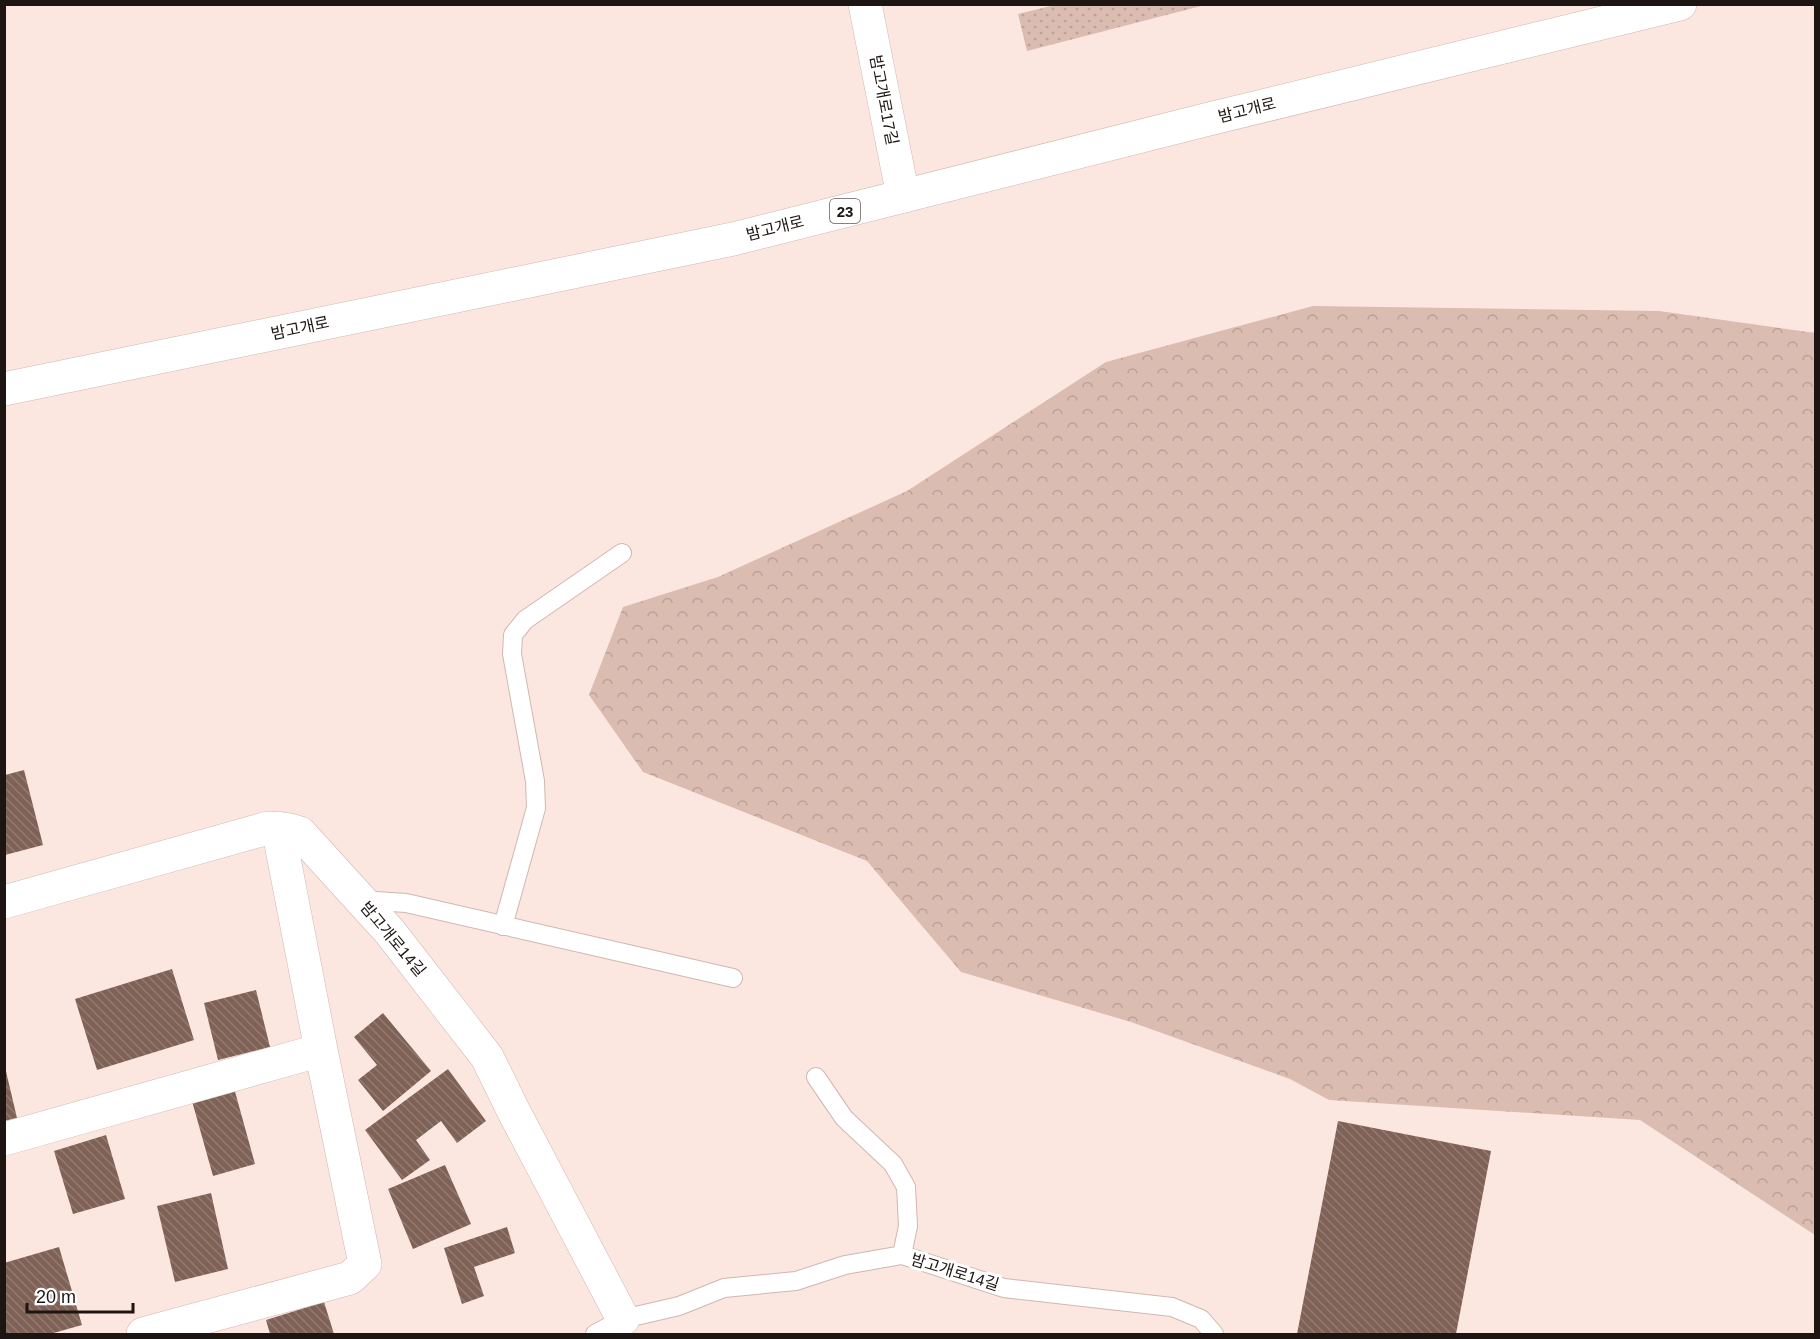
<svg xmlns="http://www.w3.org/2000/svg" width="1820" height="1339" viewBox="0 0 1820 1339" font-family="Arial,'Noto Sans KR',sans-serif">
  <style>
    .grass { fill: url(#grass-dots) }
    .forest { fill: url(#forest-crowns) }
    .building { fill: url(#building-back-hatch) }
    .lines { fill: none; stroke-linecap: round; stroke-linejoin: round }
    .service-casing { stroke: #d0b7af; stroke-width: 20 }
    .minor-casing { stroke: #d0b7af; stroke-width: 34 }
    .primary-casing { stroke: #d0b7af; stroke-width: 34 }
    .service { stroke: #fff; stroke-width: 18 }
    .minor { stroke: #fff; stroke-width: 33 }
    .primary { stroke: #fff; stroke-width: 33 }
    .labels { text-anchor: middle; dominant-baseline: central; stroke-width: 6; stroke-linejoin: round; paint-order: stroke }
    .shield { fill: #fff; stroke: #615b59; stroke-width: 1.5 }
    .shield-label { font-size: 15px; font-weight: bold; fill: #1d1512 }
    .street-label { font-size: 16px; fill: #1d1512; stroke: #fff }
  </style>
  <defs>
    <pattern id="grass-dots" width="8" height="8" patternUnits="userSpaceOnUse" patternTransform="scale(1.5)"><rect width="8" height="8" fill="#dabcb1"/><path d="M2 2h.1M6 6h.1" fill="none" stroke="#bba197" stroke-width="1.8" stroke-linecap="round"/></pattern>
    <pattern id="forest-crowns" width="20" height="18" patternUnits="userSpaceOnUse" patternTransform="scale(1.5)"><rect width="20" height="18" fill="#dabcb1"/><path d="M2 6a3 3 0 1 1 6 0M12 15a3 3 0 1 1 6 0" fill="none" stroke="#bba197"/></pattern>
    <pattern id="building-back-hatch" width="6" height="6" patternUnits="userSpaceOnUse" patternTransform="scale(1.5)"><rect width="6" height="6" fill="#7f6156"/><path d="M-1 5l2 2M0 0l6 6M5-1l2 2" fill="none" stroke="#917b73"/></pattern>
  </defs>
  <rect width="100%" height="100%" fill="#fce7e0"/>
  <path class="grass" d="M 1055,5 L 1055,4 L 1205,5 L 1027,51 L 1018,14 Z"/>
  <path class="forest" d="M 1313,306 L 1659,311 L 1815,333 L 1815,1235 L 1640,1120 L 1329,1100 L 1290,1079 L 1131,1022 L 961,972 L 867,861 L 643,772 L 589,695 L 623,607 L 718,577 L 907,491 L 1106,362 Z"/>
  <path class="building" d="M 24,770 L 43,845 L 5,855 L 5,775 Z
    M 172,969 L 194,1040 L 97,1070 L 75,999 Z
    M 256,990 L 270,1047 L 218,1060 L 204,1003 Z
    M 383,1013 L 431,1071 L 383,1111 L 358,1080 L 377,1065 L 354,1037 Z
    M 5,1067 L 17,1118 L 4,1121 L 4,1068 Z
    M 448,1069 L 486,1121 L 457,1143 L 441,1121 L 416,1140 L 430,1160 L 402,1180 L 365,1130 Z
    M 234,1088 L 255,1164 L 213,1176 L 192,1101 Z
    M 1338,1121 L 1491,1151 L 1456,1334 L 1297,1334 Z
    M 106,1135 L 125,1199 L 73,1214 L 54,1151 Z
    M 445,1165 L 471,1224 L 413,1249 L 388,1189 Z
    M 211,1193 L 228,1269 L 175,1282 L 157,1206 Z
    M 507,1227 L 515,1253 L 474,1267 L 484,1296 L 462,1304 L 444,1248 Z
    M 59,1247 L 82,1325 L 50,1334 L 4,1334 L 4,1263 Z
    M 324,1302 L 334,1334 L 270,1334 L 266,1320 Z"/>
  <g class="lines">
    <defs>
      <path id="service" d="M 361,900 L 406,903 L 733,978
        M 503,926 L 536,808 L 535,781 L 512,654 L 513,635 L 525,620 L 622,553
        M 816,1077 L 844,1118 L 893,1164 L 906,1187 L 908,1226 L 902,1255
        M 595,1334 L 623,1319 L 679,1306 L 724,1288 L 796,1281 L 845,1265 L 902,1255 L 1004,1288 L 1172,1307 L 1201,1319 L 1214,1334"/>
      <path id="minor" d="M 865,4 L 903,196
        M 4,902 L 268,828 L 290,830 L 300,833 L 390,932 L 487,1057 L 514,1112 L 623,1319
        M 4,1139 L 321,1050
        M 143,1334 L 350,1278 L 365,1264 L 321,1050 L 278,828"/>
      <path id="primary" d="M 4,389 L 733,239 L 1205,120 L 1680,4"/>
    </defs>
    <use href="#service" class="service-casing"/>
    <use href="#minor" class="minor-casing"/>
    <use href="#primary" class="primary-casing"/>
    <use href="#service" class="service"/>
    <use href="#minor" class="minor"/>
    <use href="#primary" class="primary"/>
  </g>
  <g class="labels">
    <rect class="shield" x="830" y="199" width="30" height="24" rx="4.5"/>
    <g class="shield-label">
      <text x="845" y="211">23</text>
    </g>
    <g class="street-label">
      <text transform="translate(884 100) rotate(79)">밤고개로17길</text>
      <text transform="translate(1247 110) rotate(-14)">밤고개로</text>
      <text transform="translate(775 228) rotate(-14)">밤고개로</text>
      <text transform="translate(300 328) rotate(-12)">밤고개로</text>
      <text transform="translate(393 939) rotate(50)">밤고개로14길</text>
      <text transform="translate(955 1272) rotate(17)">밤고개로14길</text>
    </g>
  </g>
  <rect width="1820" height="1339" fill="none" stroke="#1d1512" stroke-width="12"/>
  <path d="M27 1303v9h106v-9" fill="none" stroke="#1d1512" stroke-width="3"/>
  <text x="36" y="1303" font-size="18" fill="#1d1512" stroke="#ffffff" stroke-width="4.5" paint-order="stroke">20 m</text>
</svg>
